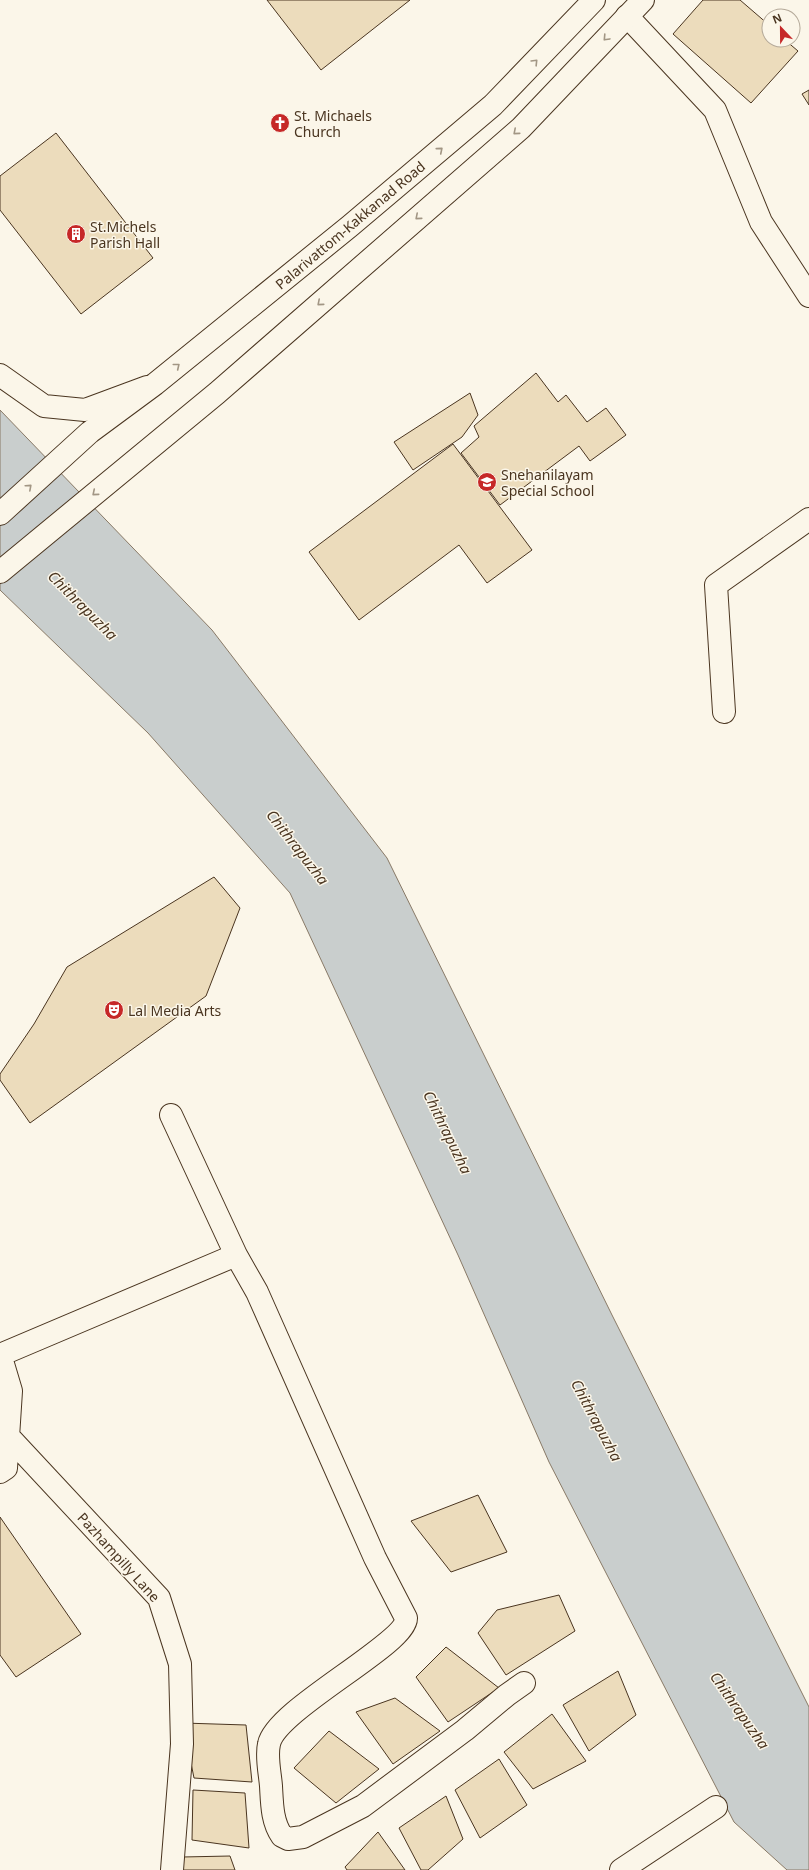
<svg xmlns="http://www.w3.org/2000/svg" width="809" height="1870" viewBox="0 0 809 1870" font-family="'Noto Sans',sans-serif">
  <style>
    .water { fill: #c9cecd; stroke: #887966 }
    .building { fill: #ecdcbc; stroke: #4a3520 }
    .lines { fill: none; stroke-linecap: round; stroke-linejoin: round }
    .minor-casing { stroke: #4a3520; stroke-width: 24 }
    .primary-casing { stroke: #4a3520; stroke-width: 24 }
    .minor { stroke: #fbf6e9; stroke-width: 22 }
    .primary { stroke: #fbf6e9; stroke-width: 22 }
    .oneway { stroke: #a29684 }
    .labels { text-anchor: middle; dominant-baseline: central; stroke-width: 3; stroke-linejoin: round; paint-order: stroke }
    .poi-label { font-size: 14px; fill: #4a3520; stroke: #fbf6e9; text-anchor: start }
    .street-label { font-size: 14px; fill: #4a3520; stroke: #fbf6e9 }
    .water-label { font-size: 15px; font-style: italic; fill: #4a3520; stroke: #fbf6e9 }
  </style>
  <rect width="100%" height="100%" fill="#fbf6e9"/>
  <path class="water" d="M 0,410 L 212,630 L 387,858 L 612,1315 L 809,1707 L 809,1870 L 787,1870 L 734,1822 L 549,1462 L 458,1255 L 290,893 L 148,733 L 0,590 Z"/>
  <path class="building" d="M 267,0 L 410,0 L 321,70 Z
    M 703,0 L 740,0 L 769,25 L 769,40 L 785,40 L 798,51 L 751,103 L 673,34 Z
    M 809,90 L 809,105 L 802,94 Z
    M 56,133 L 153,258 L 81,314 L 0,210 L 0,176 Z
    M 536,373 L 558,402 L 566,395 L 587,422 L 606,408 L 626,435 L 590,461 L 579,446 L 500,505 L 461,453 L 479,437 L 474,426 Z
    M 470,393 L 478,415 L 462,437 L 413,470 L 394,442 Z
    M 453,444 L 532,550 L 487,583 L 459,545 L 359,620 L 309,552 Z
    M 214,877 L 240,908 L 206,996 L 30,1123 L 0,1080 L 0,1074 L 34,1024 L 67,967 Z
    M 478,1495 L 507,1552 L 451,1572 L 411,1521 Z
    M 0,1517 L 81,1634 L 16,1677 L 0,1655 Z
    M 559,1595 L 575,1631 L 506,1675 L 478,1633 L 497,1610 Z
    M 446,1647 L 499,1688 L 448,1722 L 416,1677 Z
    M 618,1671 L 636,1715 L 589,1751 L 563,1705 Z
    M 395,1698 L 440,1731 L 393,1764 L 356,1712 Z
    M 552,1714 L 586,1761 L 533,1789 L 504,1752 Z
    M 183,1723 L 246,1725 L 252,1782 L 194,1778 Z
    M 329,1731 L 379,1769 L 336,1803 L 294,1768 Z
    M 499,1759 L 527,1805 L 480,1838 L 455,1790 Z
    M 193,1790 L 245,1793 L 249,1848 L 192,1840 Z
    M 446,1796 L 463,1839 L 428,1870 L 421,1870 L 399,1828 Z
    M 378,1832 L 405,1870 L 347,1870 L 345,1867 Z
    M 230,1856 L 235,1870 L 183,1870 L 182,1857 Z"/>
  <g class="lines">
    <defs>
      <path id="minor" d="M 627,16 L 715,110 L 761,222 L 809,296
        M 0,375 L 44,406 L 85,410 L 147,387
        M 724,712 L 716,585 L 809,519
        M 171,1115 L 236,1255
        M 0,1354 L 11,1391 L 6,1468 L 0,1472
        M 0,1355 L 236,1255 L 257,1292 L 375,1558 L 406,1618 C 407,1644 276,1709 269,1744 C 266,1757 270,1773 271,1786 C 272,1804 272,1822 282,1836 L 288,1839 L 303,1837 L 363,1806 L 465,1730 L 507,1695 L 524,1683
        M 8,1436 L 159,1598 L 180,1664 L 182,1744 L 172,1870
        M 621,1870 L 716,1807"/>
      <path id="primary" d="M 0,514 L 90,432 L 155,384 L 350,226 L 493,105 L 594,0
        M 0,572 L 217,393 L 521,128 L 643,0"/>
    </defs>
    <use href="#minor" class="minor-casing"/>
    <use href="#primary" class="primary-casing"/>
    <use href="#minor" class="minor"/>
    <use href="#primary" class="primary"/>
  </g>
  <defs><path id="oneway-chevron" d="M-2-3.5L2.5 0L-2 3.5" fill="none" stroke-width="1.6" stroke-linecap="round" stroke-linejoin="round"/></defs>
  <g class="oneway">
    <use href="#oneway-chevron" transform="translate(606 38) rotate(133)"/>
    <use href="#oneway-chevron" transform="translate(535 62) rotate(-46)"/>
    <use href="#oneway-chevron" transform="translate(516 132) rotate(139)"/>
    <use href="#oneway-chevron" transform="translate(440 150) rotate(-40)"/>
    <use href="#oneway-chevron" transform="translate(418 217) rotate(139)"/>
    <use href="#oneway-chevron" transform="translate(320 303) rotate(139)"/>
    <use href="#oneway-chevron" transform="translate(177 366) rotate(-39)"/>
    <use href="#oneway-chevron" transform="translate(29 487) rotate(-42)"/>
    <use href="#oneway-chevron" transform="translate(95 493) rotate(140)"/>
  </g>
  <defs>
    <symbol id="church-disc" viewBox="-11 -11 22 22"><circle r="9.5" fill="#c62828" stroke="#fbf6e9"/><path d="M-1.2-6h2.4v3.5h3.3v2.4h-3.3V6h-2.4V-.1h-3.3v-2.4h3.3Z" fill="#fff"/></symbol>
    <symbol id="building-disc" viewBox="-11 -11 22 22"><circle r="9.5" fill="#c62828" stroke="#fbf6e9"/><path d="M-4-6H4V6H1V3H-1V6H-4ZM-2.5-4.3h1.7v1.8h-1.7ZM.8-4.3h1.7v1.8H.8ZM-2.5-1h1.7V.8h-1.7ZM.8-1h1.7V.8H.8Z" fill="#fff"/></symbol>
    <symbol id="school-disc" viewBox="-11 -11 22 22"><circle r="9.5" fill="#c62828" stroke="#fbf6e9"/><path d="M0-5L7-2L0 1L-7-2ZM-4 1L0 2.5L4 1V4Q0 6-4 4Z" fill="#fff"/></symbol>
    <symbol id="theatre-disc" viewBox="-11 -11 22 22"><circle r="9.5" fill="#c62828" stroke="#fbf6e9"/><path d="M-5-5.5Q0-4 5-5.5V0Q5 5 0 6Q-5 5-5 0ZM-3.3-2.5H-1v1.5H-3.3ZM1-2.5H3.3v1.5H1ZM-2.8 1Q0 5.5 2.8 1Z" fill="#fff"/></symbol>
  </defs>
  <g fill-rule="evenodd">
    <use href="#church-disc" x="269" y="112" width="22" height="22"/>
    <use href="#building-disc" x="65" y="223" width="22" height="22"/>
    <use href="#school-disc" x="476" y="471" width="22" height="22"/>
    <use href="#theatre-disc" x="103" y="999" width="22" height="22"/>
  </g>
  <g class="labels">
    <g class="poi-label">
      <text x="294" y="115">St. Michaels<tspan x="294" dy="16">Church</tspan></text>
      <text x="90" y="226">St.Michels<tspan x="90" dy="16">Parish Hall</tspan></text>
      <text x="501" y="474">Snehanilayam<tspan x="501" dy="16">Special School</tspan></text>
      <text x="128" y="1010">Lal Media Arts</text>
    </g>
    <g class="street-label">
      <text transform="translate(350 225) rotate(-40)">Palarivattom-Kakkanad Road</text>
      <text transform="translate(119 1557) rotate(48)">Pazhampilly Lane</text>
    </g>
    <g class="water-label">
      <text transform="translate(83 605) rotate(45)">Chithrapuzha</text>
      <text transform="translate(298 847) rotate(52)">Chithrapuzha</text>
      <text transform="translate(448 1132) rotate(64)">Chithrapuzha</text>
      <text transform="translate(597 1420) rotate(62)">Chithrapuzha</text>
      <text transform="translate(740 1710) rotate(55)">Chithrapuzha</text>
    </g>
  </g>
  <g transform="translate(781 28) rotate(338)"><circle r="19" fill="#fbf6e9" stroke="#b4a999"/>
  <path d="M0-3L7 15L0 10L-7 15Z" fill="#c62828"/>
  <text y="-6" font-size="11" font-weight="bold" text-anchor="middle" fill="#4a3520">N</text>
  </g>
</svg>
